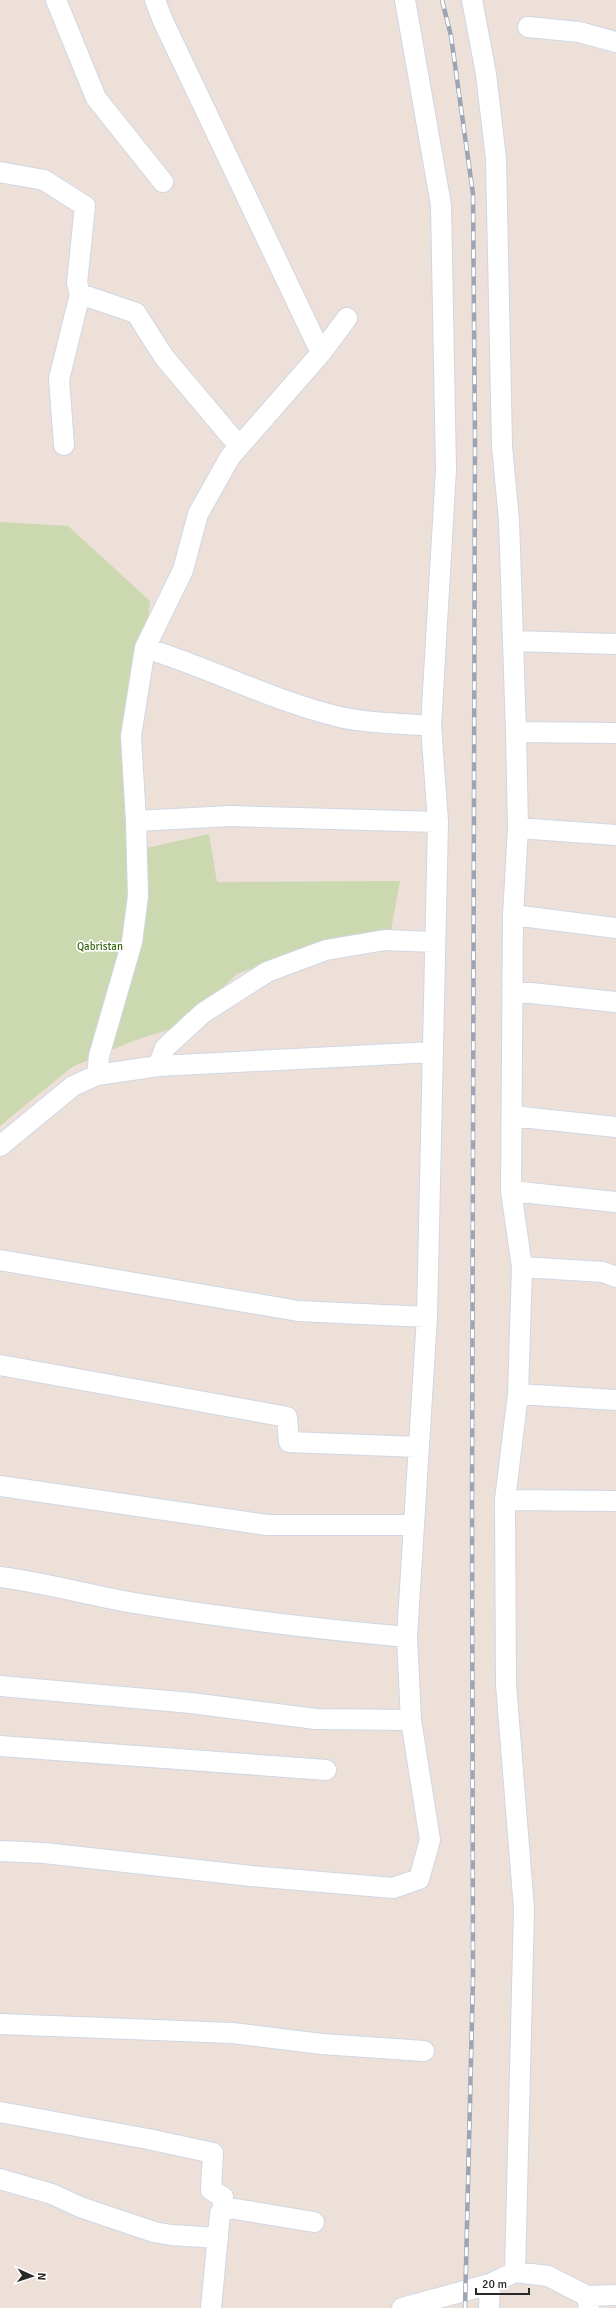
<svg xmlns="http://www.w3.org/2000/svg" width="616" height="2308" viewBox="0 0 616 2308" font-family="Signika,sans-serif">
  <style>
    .cemetery { fill: #ccd8af }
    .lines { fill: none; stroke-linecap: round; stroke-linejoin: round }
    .street-casing { stroke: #cfd7e4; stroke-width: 22 }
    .street { stroke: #fff; stroke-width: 20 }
    .rail-casing { stroke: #9ca5b5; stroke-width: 4.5 }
    .rail { stroke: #fff; stroke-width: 3; stroke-dasharray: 9; stroke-linecap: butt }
    .labels { text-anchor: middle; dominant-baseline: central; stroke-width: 3.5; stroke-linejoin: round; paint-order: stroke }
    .park-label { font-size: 11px; fill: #396c14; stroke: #fff }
  </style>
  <rect width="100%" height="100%" fill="#ede0d9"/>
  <path class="cemetery" d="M 0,522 L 68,526 L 150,601 L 139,708 L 133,851 L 209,834 L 217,882 L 400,881 L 391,930 L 316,945 L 237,974 L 183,1025 L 133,1041 L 72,1067 L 0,1126 Z"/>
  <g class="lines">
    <defs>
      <path id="street" d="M 56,0 L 96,98 L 163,182
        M 155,0 L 163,21 L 321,353
        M 472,0 L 486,74 L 496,159 L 502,446 L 509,520 L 516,732
        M 528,27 L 579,32 L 616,42
        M 0,172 L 44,180 L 85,206 L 77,283 L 80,294 L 59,379 L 64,445
        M 80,294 L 136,313 L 164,357 L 239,446
        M 513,641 L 616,644
        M 145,648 L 183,570 L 198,514 L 230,457 L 321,353 L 347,318
        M 136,821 L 230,816 L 438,822
        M 518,828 L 616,835
        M 513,915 L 616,928
        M 512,991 L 616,1002
        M 158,1066 L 165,1048 L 203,1013 L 267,972 L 326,950 L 385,940 L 434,942
        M 97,1075 L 99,1056 L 132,942 L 138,896 L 136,821 L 131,736 L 145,648 C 211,668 272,701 340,717 C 369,724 401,723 431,726
        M 512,1116 L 616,1127
        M 0,1146 L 73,1086 L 97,1075 L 158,1066 L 433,1052
        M 511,1191 L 616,1202
        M 0,1260 L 298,1311 L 427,1317
        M 522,1267 L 603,1272 L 616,1277
        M 0,1365 L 287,1417 L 289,1442 L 418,1447
        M 518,1394 L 616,1400
        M 0,1486 L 267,1525 L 413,1525
        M 505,1500 L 616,1501
        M 0,1577 C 45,1583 89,1595 134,1603 C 225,1618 316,1629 407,1637
        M 0,1686 L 191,1703 L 316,1719 L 411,1720
        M 0,1746 L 326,1770
        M 0,1851 L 44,1853 L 251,1876 L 393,1888 L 419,1879 L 430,1840 L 411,1720 L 407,1637 L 427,1317 L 438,822 L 431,726 L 446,469 L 441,205 L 405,0
        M 0,2024 L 232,2033 L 322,2044 L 424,2051
        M 0,2112 L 148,2139 L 213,2153 L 211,2190 L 223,2197 L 223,2207 L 314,2222
        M 0,2179 L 52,2194 L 80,2207 L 154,2232 L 171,2235 L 218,2238
        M 515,2272 L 524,1909 L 506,1684 L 505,1500 L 518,1394 L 522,1267 L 511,1191 L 513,915 L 518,828 L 516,732 L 616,733
        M 587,2296 L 616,2295
        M 211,2308 L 220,2214 L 223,2207
        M 402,2308 L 490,2284 L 515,2272 L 548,2276 L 587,2296 L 589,2308
        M 489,2308 L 490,2284"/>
    </defs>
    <use href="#street" class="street-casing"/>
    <use href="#street" class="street"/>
    <defs>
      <path id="rail" d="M 442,0 L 451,36 L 473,194 L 475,439 L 472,1501 L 473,1978 L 465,2308"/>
    </defs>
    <use href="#rail" class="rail-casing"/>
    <use href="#rail" class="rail"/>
  </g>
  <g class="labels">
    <g class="park-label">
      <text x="100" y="946">Qabristan</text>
    </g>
  </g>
  <g transform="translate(32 2276) rotate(93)" stroke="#ffffff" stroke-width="3" paint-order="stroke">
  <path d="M0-3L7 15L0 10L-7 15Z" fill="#292929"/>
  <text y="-6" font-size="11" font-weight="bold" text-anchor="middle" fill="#292929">N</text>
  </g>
  <path d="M476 2288v6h53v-6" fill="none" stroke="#292929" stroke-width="2"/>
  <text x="482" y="2288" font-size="12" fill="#292929" stroke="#ffffff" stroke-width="3" paint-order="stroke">20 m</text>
</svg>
